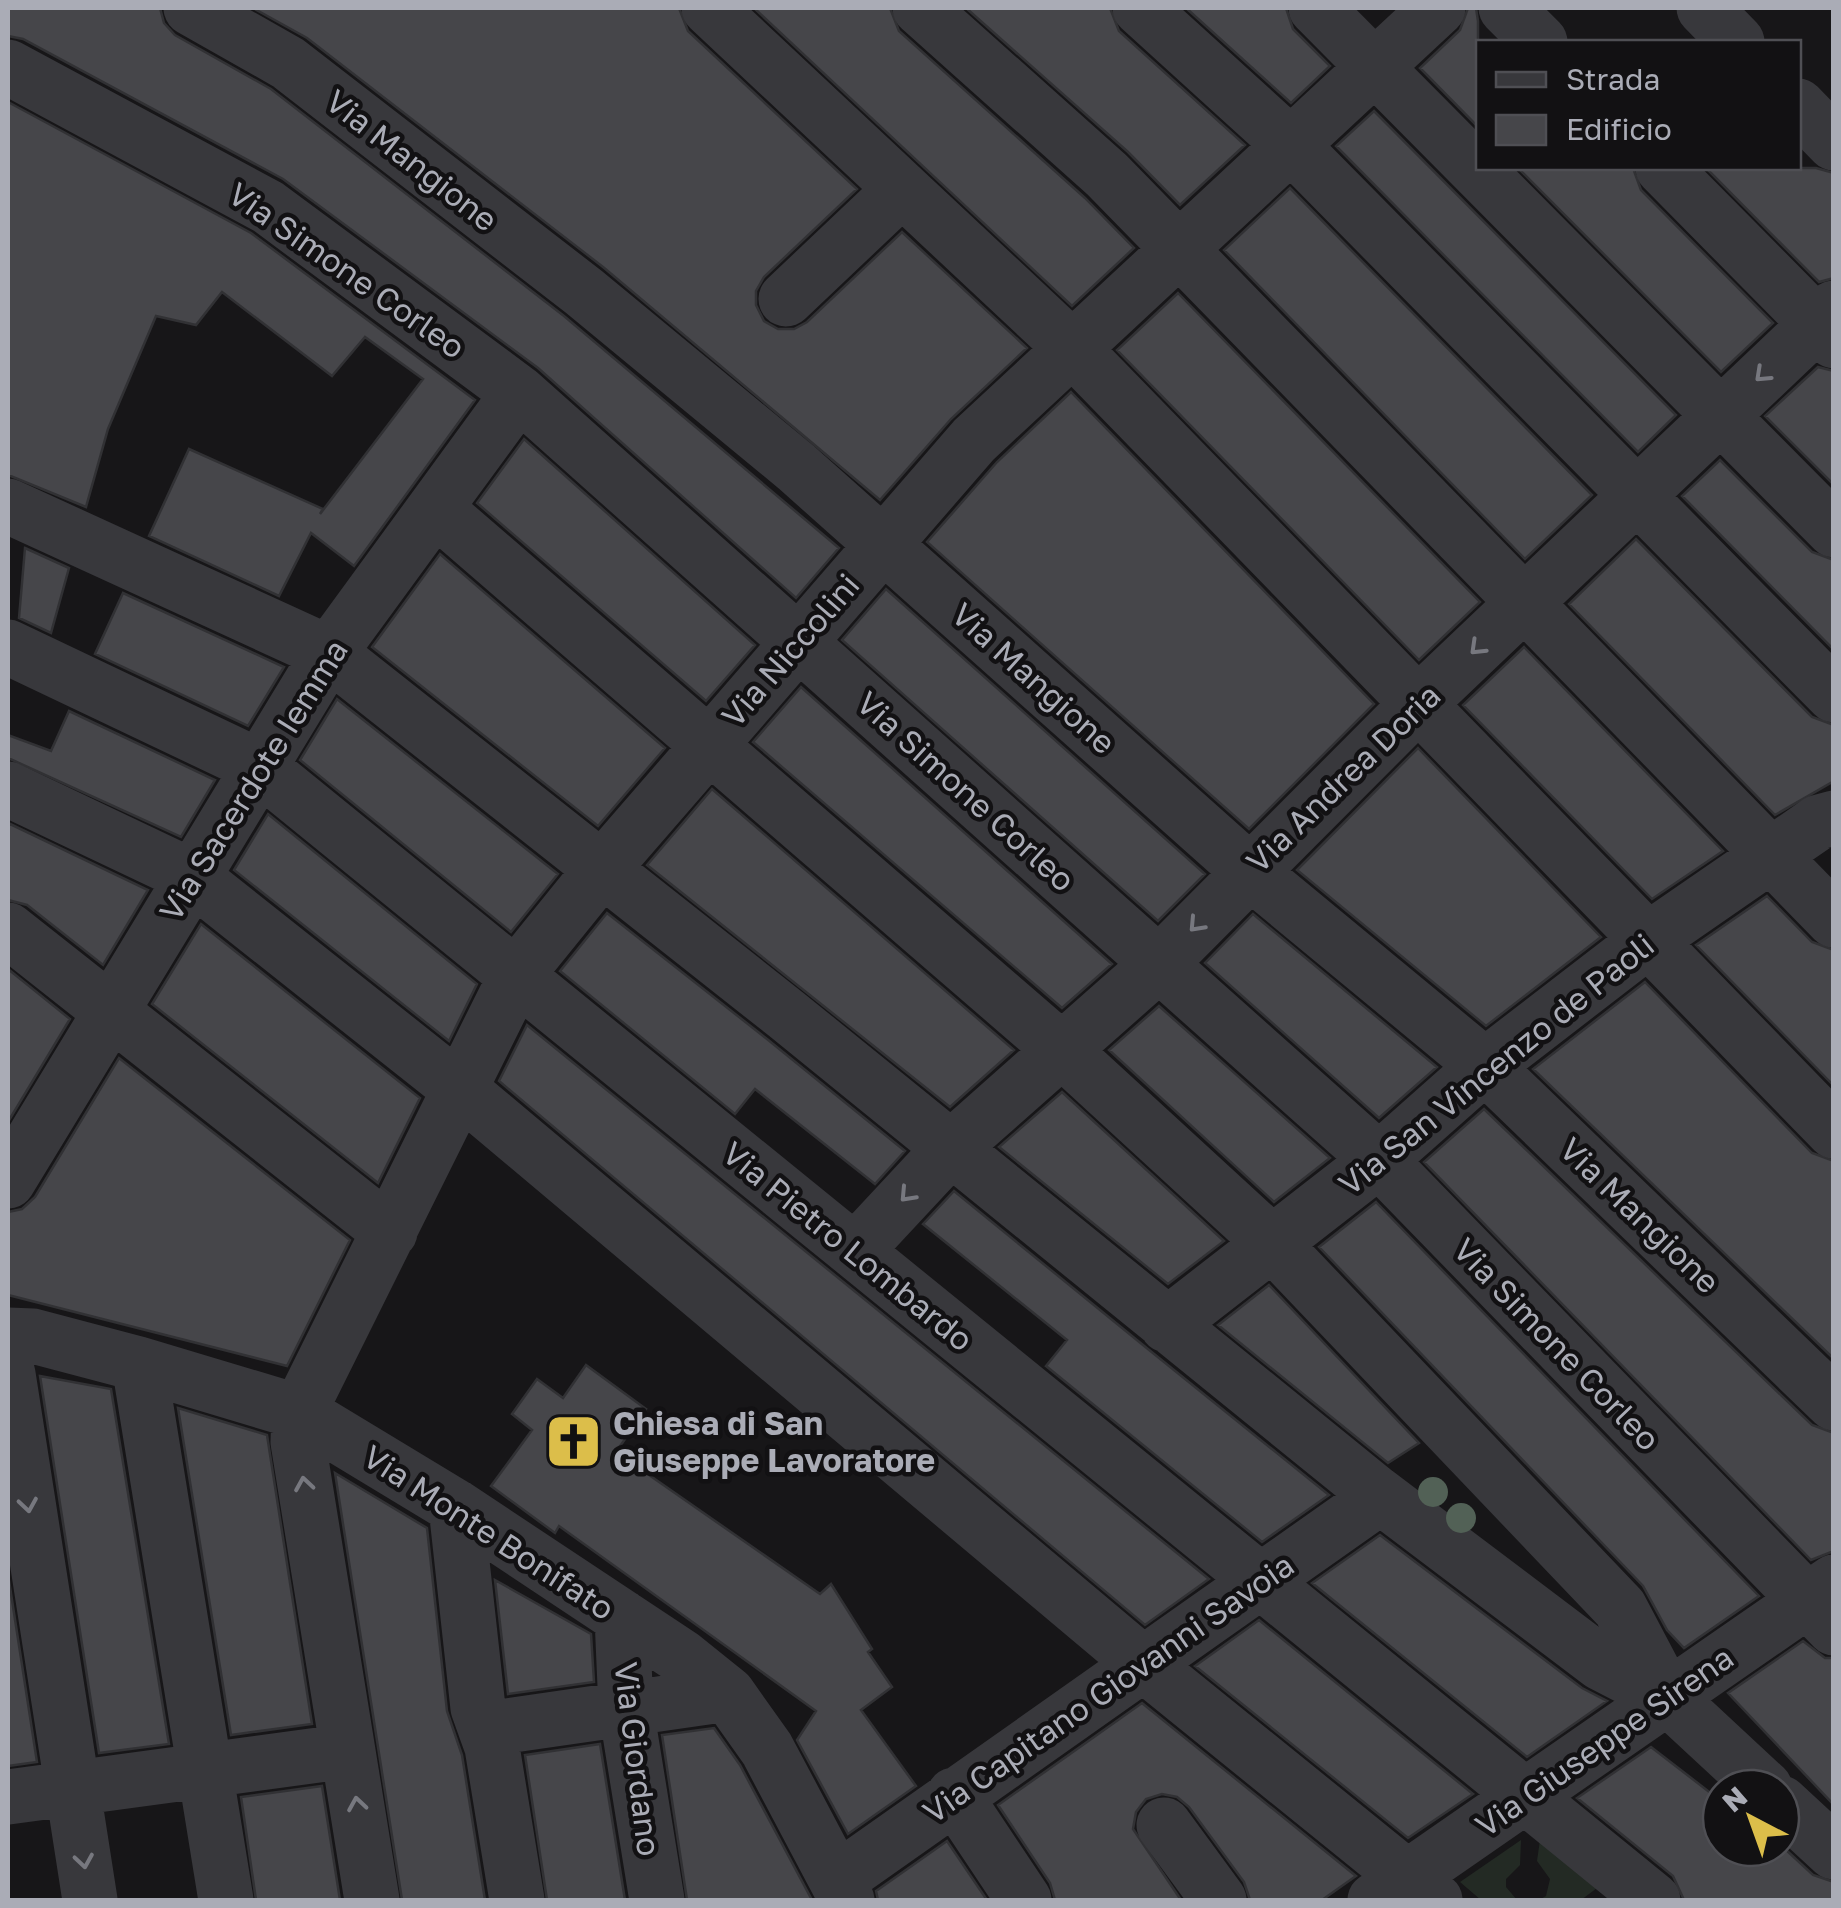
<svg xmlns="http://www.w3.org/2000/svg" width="1841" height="1908" viewBox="0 0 1841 1908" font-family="'Golos Text',sans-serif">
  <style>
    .green { fill: #232a24 }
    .building { fill: #46464a; stroke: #313134; stroke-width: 2.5 }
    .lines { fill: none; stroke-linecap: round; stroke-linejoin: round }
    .minor { stroke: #38383c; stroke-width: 55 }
    .tree { fill: #526156 }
    .oneway { stroke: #77787f }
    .labels { text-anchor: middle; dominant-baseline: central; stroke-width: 9; stroke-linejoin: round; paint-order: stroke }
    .street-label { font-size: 32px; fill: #aaacb6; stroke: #121113 }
    .poi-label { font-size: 32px; font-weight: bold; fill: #aaacb6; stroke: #121113; text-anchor: start }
  </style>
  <rect width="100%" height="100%" fill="#171618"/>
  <path class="green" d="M 1521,1840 L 1520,1865 L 1506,1879 L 1506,1887 L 1517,1900 L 1481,1900 L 1460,1882 Z
    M 1540,1840 L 1597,1888 L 1581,1900 L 1539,1900 L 1546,1896 L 1550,1879 L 1537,1861 Z"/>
  <path class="building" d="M 8,8 L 160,8 L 164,23 L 175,35 L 271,89 L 564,316 L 839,548 L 796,598 L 538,368 L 283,179 L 23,39 L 8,36 Z
    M 253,8 L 679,8 L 688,31 L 857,189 L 764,277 L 756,291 L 756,305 L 764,321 L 778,329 L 794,329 L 807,322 L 902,232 L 1027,348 L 951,419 L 880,500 L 603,267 L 307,38 Z
    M 754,8 L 890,8 L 899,31 L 1085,198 L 1134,248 L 1072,306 Z
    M 966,8 L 1110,8 L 1119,31 L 1245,145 L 1180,205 L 1128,152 Z
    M 1186,8 L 1286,8 L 1293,29 L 1330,66 L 1291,103 Z
    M 1468,8 L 1476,8 L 1478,21 L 1478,127 L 1420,68 L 1460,30 Z
    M 8,102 L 251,233 L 475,400 L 354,566 L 311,533 L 279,596 L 149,536 L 189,449 L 323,509 L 320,514 L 423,379 L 365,337 L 332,376 L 222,292 L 196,325 L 156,316 L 108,429 L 86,507 L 8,475 Z
    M 1374,111 L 1676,415 L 1638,452 L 1336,146 Z
    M 1518,168 L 1633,168 L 1641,190 L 1773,323 L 1721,372 Z
    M 1706,168 L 1816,168 L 1834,173 L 1834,278 L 1819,282 Z
    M 1290,188 L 1592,495 L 1525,559 L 1224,250 Z
    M 1178,293 L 1480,602 L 1419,660 L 1117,350 Z
    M 1818,367 L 1834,371 L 1834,485 L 1765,416 Z
    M 1071,392 L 1374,704 L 1249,829 L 927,542 L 997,462 Z
    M 524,439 L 755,645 L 706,701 L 477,503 Z
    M 1720,460 L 1812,552 L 1834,560 L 1834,650 L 1682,496 Z
    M 1636,539 L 1812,717 L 1834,725 L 1834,781 L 1775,815 L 1569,604 Z
    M 25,548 L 69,568 L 51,633 L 19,618 Z
    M 440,554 L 665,748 L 598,826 L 372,647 Z
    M 886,589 L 1205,874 L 1158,921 L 842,640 Z
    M 123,593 L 284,667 L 248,726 L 95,654 Z
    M 1524,647 L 1723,851 L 1652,899 L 1463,705 Z
    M 801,687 L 1112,964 L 1062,1008 L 753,742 Z
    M 337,699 L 558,874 L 511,932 L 300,760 Z
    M 69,711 L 215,780 L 181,837 L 8,758 L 8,735 L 51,751 Z
    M 1418,748 L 1601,937 L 1486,1026 L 1297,870 Z
    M 712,789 L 1014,1050 L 950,1107 L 647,865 Z
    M 268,814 L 477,984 L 449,1041 L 234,870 Z
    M 8,823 L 148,890 L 103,965 L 27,905 L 8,900 Z
    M 1767,896 L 1812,942 L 1834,950 L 1834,1086 L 1696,945 Z
    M 607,913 L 767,1039 L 905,1151 L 875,1184 L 755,1089 L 735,1114 L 560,971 Z
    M 1253,914 L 1437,1067 L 1379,1118 L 1205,963 Z
    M 201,924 L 420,1098 L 378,1183 L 152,1004 Z
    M 8,969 L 70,1019 L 8,1122 Z
    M 1645,982 L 1812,1153 L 1834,1161 L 1834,1359 L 1533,1069 Z
    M 1159,1006 L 1330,1158 L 1274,1202 L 1109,1050 Z
    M 527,1025 L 1209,1579 L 1145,1625 L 499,1081 Z
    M 119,1058 L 350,1240 L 287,1366 L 8,1295 L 8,1212 L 22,1209 L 35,1197 Z
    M 1062,1092 L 1224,1241 L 1168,1284 L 999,1147 Z
    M 1484,1109 L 1812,1425 L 1834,1433 L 1834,1551 L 1811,1560 L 1424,1162 Z
    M 954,1191 L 1143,1345 L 1329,1495 L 1262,1542 L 1046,1366 L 1067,1340 L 923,1224 Z
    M 1376,1202 L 1759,1596 L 1684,1648 L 1667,1630 L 1643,1586 L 1319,1247 Z
    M 1269,1285 L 1419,1443 L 1388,1463 L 1218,1325 Z
    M 586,1365 L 646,1409 L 616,1452 L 820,1594 L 831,1584 L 872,1649 L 868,1652 L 892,1687 L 861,1710 L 916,1786 L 848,1834 L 797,1740 L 816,1711 L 559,1526 L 555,1533 L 491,1486 L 532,1430 L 512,1414 L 537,1379 L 563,1398 Z
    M 40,1376 L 111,1389 L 169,1744 L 99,1753 Z
    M 178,1408 L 267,1435 L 312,1724 L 231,1735 Z
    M 335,1473 L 427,1528 L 447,1711 L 462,1755 L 485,1900 L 402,1900 Z
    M 1380,1535 L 1582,1688 L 1607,1701 L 1527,1757 L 1312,1583 Z
    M 8,1574 L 37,1762 L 8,1766 Z
    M 495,1580 L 591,1634 L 594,1682 L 508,1694 Z
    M 1259,1620 L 1473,1794 L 1408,1838 L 1195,1666 Z
    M 1803,1641 L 1825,1658 L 1834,1658 L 1834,1805 L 1728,1693 Z
    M 1142,1703 L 1356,1876 L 1322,1900 L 1250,1900 L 1244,1882 L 1189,1807 L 1177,1797 L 1162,1794 L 1146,1799 L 1136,1812 L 1133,1829 L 1181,1900 L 1055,1900 L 1050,1883 L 998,1805 Z
    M 714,1728 L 740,1765 L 812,1900 L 687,1900 L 662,1735 Z
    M 600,1744 L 625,1900 L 547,1900 L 525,1755 Z
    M 1651,1747 L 1721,1801 L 1721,1848 L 1784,1848 L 1813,1875 L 1834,1882 L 1834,1900 L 1684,1900 L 1673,1876 L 1577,1798 Z
    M 322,1786 L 340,1900 L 256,1900 L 241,1797 Z
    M 947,1841 L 987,1900 L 878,1900 L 876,1891 Z"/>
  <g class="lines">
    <path class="minor" d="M 191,8 L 288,63 L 584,292 L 796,467 L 1248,870 L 1485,1066 L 1834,1403
      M 709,8 L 1072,348 L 1834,1131
      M 920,8 L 1107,175 L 1834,920
      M 1140,8 L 1293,147 L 1834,695
      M 1316,8 L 1834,530
      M 1506,8 L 1540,42
      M 1704,8 L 1737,42
      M 8,67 L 268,207 L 519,393 L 1379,1160 L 1834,1628
      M 1798,106 L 1834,143
      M 1663,168 L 1834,341
      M 786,299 L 902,189
      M 8,506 L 329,653 L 787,1015 L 1376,1493 L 1601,1663 L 1667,1697 L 1765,1788
      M 437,510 L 1063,1051 L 1272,1243 L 1620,1608 L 1667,1697
      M 8,647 L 258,766 L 1653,1900
      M 8,789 L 191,876 L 462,1091 L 1141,1662 L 1435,1900
      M 8,930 L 390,1232
      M 8,1181 L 329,653 L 519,393
      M 855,1251 L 950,1149 L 1159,964 L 1420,702 L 1834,308
      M 1167,1325 L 1379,1160 L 1485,1066 L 1651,938 L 1819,822 L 1834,818
      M 8,1335 L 33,1336 L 139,1364 L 299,1412 L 456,1507 L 682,1657 L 728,1694 L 767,1749 L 847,1900
      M 139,1364 L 226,1900
      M 8,1374 L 90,1900
      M 456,1507 L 478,1708 L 492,1747 L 517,1900
      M 622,1617 L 626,1709 L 657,1900
      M 486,1729 L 728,1694
      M 954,1795 L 1024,1900
      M 8,1797 L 348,1751
      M 1781,1803 L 1834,1852
      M 1164,1825 L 1219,1900
      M 837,1880 L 1363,1509 L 1376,1493
      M 372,1900 L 298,1442 L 299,1412 L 517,974 L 602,869 L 974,440 L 1438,8
      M 1375,1900 L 1834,1582"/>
  </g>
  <g class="tree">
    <circle cx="1433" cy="1492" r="15"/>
    <circle cx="1461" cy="1518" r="15"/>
  </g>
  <defs><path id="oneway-chevron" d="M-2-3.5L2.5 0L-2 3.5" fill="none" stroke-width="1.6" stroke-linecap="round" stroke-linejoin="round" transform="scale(2.5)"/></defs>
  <g class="oneway">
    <use href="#oneway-chevron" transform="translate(1762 375) rotate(137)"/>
    <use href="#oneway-chevron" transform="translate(1477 648) rotate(136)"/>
    <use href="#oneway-chevron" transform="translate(1196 925) rotate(133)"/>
    <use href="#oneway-chevron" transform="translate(907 1195) rotate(133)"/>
    <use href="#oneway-chevron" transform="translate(304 1484) rotate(-99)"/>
    <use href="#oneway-chevron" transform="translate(28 1505) rotate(81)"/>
    <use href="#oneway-chevron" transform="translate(357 1804) rotate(-99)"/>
    <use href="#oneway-chevron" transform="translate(84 1861) rotate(81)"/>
  </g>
  <defs>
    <symbol id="church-square" viewBox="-11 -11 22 22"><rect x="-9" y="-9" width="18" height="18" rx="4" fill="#dcbe4a" stroke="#121113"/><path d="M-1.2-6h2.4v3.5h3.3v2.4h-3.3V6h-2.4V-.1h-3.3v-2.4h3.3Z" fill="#111"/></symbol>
  </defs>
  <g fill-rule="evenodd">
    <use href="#church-square" x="542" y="1410" width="63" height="63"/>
  </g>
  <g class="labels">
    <g class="street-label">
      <text transform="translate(412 160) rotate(38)">Via Mangione</text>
      <text transform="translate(347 270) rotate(35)">Via Simone Corleo</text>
      <text transform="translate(790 650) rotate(-49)">Via Niccolini</text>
      <text transform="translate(1034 678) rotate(42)">Via Mangione</text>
      <text transform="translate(1343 778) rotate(-44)">Via Andrea Doria</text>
      <text transform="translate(253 780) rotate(-58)">Via Sacerdote Iemma</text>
      <text transform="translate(966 791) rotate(42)">Via Simone Corleo</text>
      <text transform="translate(1496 1064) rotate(-39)">Via San Vincenzo de Paoli</text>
      <text transform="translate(1640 1215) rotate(44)">Via Mangione</text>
      <text transform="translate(848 1246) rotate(39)">Via Pietro Lombardo</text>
      <text transform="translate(1557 1344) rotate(46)">Via Simone Corleo</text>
      <text transform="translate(489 1532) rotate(33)">Via Monte Bonifato</text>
      <text transform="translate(1108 1688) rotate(-35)">Via Capitano Giovanni Savoia</text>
      <text transform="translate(1604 1741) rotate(-35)">Via Giuseppe Sirena</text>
      <text transform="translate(638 1759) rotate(83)">Via Giordano</text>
    </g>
    <g class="poi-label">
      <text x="613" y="1423">Chiesa di San<tspan x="613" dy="37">Giuseppe Lavoratore</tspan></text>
    </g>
  </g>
  <rect width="1841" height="1908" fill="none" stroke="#aaacb6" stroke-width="20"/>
  <rect x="1476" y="40" width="325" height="130" fill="#121113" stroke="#4f4f54" stroke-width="2.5"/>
  <rect x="1496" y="72" width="50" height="15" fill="#38383c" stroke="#4f4f54" stroke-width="2.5"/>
  <text x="1566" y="90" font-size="30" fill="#aaacb6">Strada</text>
  <rect x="1496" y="115" width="50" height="30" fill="#46464a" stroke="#4f4f54" stroke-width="2.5"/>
  <text x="1566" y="140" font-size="30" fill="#aaacb6">Edificio</text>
  <g transform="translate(1751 1818) rotate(319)"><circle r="48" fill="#121113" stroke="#4f4f54" stroke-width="2.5"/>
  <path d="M0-8L18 38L0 25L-18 38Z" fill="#dcbe4a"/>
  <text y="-15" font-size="28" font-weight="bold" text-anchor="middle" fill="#aaacb6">N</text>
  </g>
</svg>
